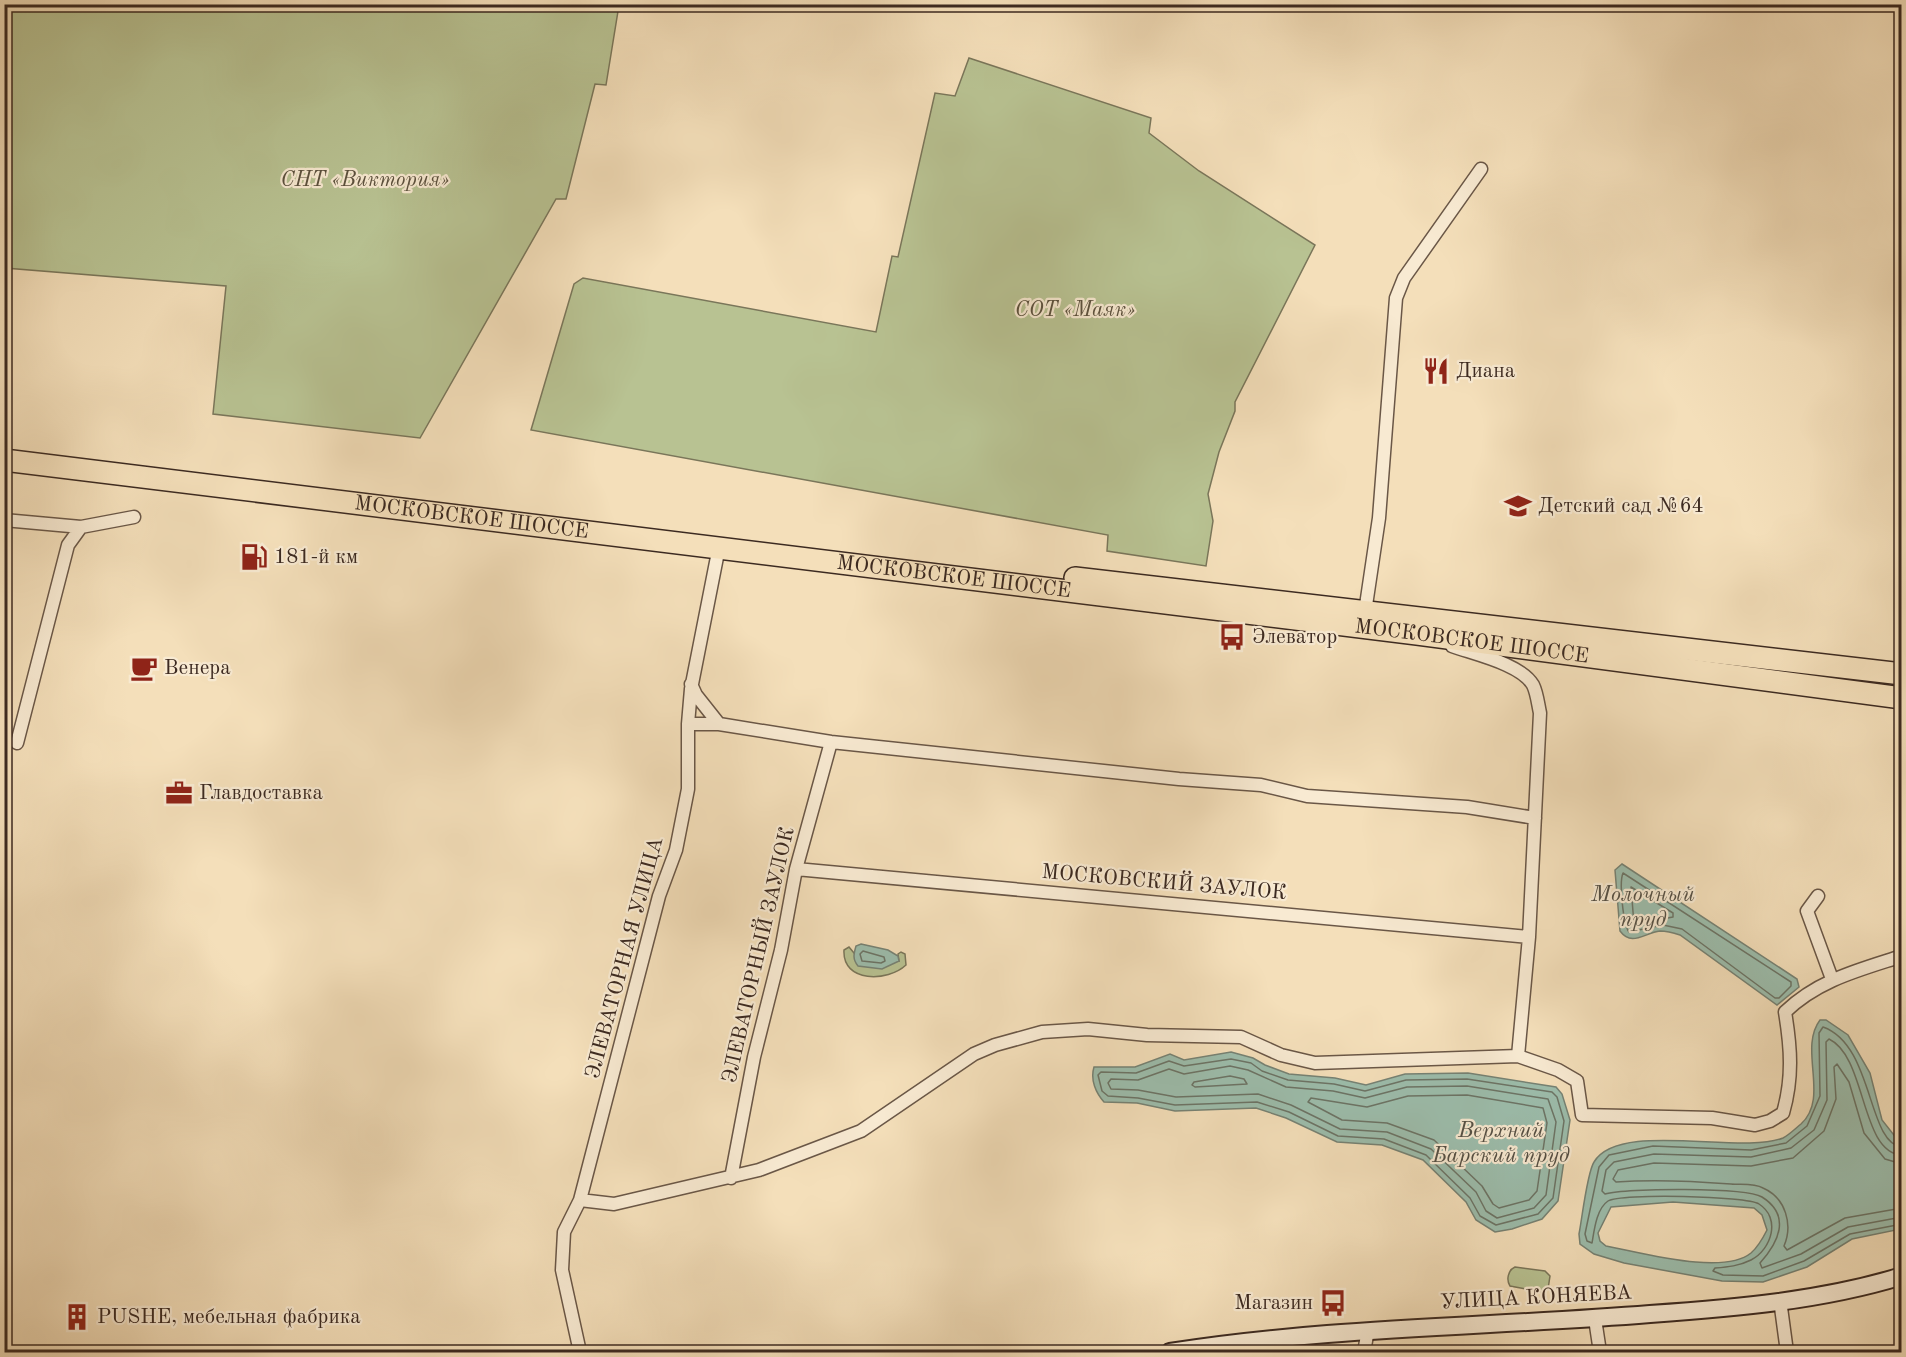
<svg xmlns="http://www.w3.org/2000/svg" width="1906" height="1357" viewBox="0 0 1906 1357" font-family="'Old Standard TT',serif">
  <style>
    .green { fill: #b8c292; stroke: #7a765a; stroke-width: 1.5 }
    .water { fill: #9cbdac; stroke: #768274; stroke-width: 1.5; fill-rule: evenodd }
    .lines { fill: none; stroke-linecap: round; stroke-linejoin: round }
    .shore { stroke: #6c7466; stroke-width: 1.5 }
    .street-casing { stroke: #6a5747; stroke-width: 15 }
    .secondary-casing { stroke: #3c2a21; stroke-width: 20 }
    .highway-casing { stroke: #3c2a21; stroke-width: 24 }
    .street { stroke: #f8ead2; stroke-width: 12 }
    .secondary { stroke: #f8ead2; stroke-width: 16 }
    .highway { stroke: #f4dfba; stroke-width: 21 }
    .labels { text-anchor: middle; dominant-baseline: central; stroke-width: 4.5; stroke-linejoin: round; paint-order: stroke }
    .park-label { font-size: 21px; font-style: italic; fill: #5b503d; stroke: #f8ead2 }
    .poi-label { font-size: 21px; fill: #3c2a21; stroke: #f8ead2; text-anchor: start }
    .street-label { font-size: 21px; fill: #3c2a21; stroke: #f8ead2 }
    .water-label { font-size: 22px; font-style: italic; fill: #544f44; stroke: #f8ead2 }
  </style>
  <rect width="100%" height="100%" fill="#f4dfba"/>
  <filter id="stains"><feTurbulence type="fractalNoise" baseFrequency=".00333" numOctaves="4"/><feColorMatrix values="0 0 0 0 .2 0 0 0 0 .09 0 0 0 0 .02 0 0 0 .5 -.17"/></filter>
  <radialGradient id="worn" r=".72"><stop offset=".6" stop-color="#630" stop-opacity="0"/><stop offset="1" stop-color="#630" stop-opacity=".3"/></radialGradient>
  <path class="green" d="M 6,5 L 6,4 L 619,5 L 606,85 L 595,84 L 566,199 L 556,199 L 420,438 L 213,414 L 226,286 L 5,268 Z
    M 969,58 L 1151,118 L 1149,133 L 1199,171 L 1315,245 L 1235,402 L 1235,411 L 1219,452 L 1208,494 L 1213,521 L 1206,566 L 1107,551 L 1108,535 L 531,430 L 574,284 L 583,278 L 876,332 L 892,256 L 898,257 L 935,93 L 955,96 Z
    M 849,947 L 854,953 L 899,961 L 898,954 L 901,952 L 905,954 L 906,965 C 888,982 842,983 844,950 Z
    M 1515,1267 L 1545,1271 L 1550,1276 L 1548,1289 L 1542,1292 L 1510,1286 C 1506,1280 1508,1270 1515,1267 Z"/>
  <path class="water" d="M 1622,864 L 1797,979 L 1799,987 L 1777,1005 L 1680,935 C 1674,933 1667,931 1660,931 C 1644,933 1632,947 1620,931 L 1615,870 Z
    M 861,944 L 888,950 L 898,956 L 899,961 L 882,969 L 858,966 C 852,959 854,953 856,946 Z
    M 1820,1020 L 1826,1020 L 1848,1035 L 1870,1073 L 1882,1120 L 1901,1144 L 1901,1229 L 1852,1239 L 1807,1267 L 1763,1282 L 1722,1281 L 1624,1263 L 1594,1254 L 1580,1244 L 1579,1234 C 1582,1219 1587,1173 1594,1162 C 1619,1120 1741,1155 1783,1138 C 1789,1135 1796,1128 1801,1124 C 1830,1098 1798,1049 1820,1020 ZM 1673,1202 L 1754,1208 L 1762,1215 L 1767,1230 C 1763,1238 1759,1246 1751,1253 C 1723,1276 1640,1252 1606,1246 L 1600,1241 L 1598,1233 L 1611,1207 Z
    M 1231,1052 L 1253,1058 L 1265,1065 L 1289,1074 L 1335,1078 L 1366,1085 L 1405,1074 L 1468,1073 L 1556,1087 L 1562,1094 L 1570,1120 L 1558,1201 L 1542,1219 L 1512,1229 L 1495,1232 L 1476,1220 L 1466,1202 L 1423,1160 L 1382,1145 L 1337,1142 L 1286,1118 L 1256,1108 L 1175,1111 L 1137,1103 L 1104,1102 C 1096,1093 1090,1080 1094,1067 L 1135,1067 L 1170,1054 L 1184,1060 Z"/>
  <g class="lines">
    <path class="shore" d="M 1623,873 L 1791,982 L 1791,986 L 1779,998 L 1775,998 L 1682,929 L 1663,925 L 1629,932 C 1623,924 1619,882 1623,873 Z
      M 1631,887 L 1673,913 L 1673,917 L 1634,924 Z
      M 863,951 L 884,957 L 885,961 L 881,963 L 862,961 L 860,954 Z
      M 1231,1059 L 1251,1063 L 1262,1071 L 1288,1080 L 1334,1084 L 1365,1091 L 1406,1080 L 1467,1079 L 1552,1092 L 1557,1097 L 1564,1121 L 1553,1198 L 1538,1214 L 1496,1225 L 1480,1216 L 1470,1198 L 1426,1155 L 1384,1139 L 1338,1136 L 1289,1112 L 1257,1102 L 1175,1105 L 1138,1098 L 1108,1096 L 1102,1091 L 1098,1075 L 1101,1072 L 1136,1073 L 1169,1061 L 1184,1066 Z
      M 1230,1066 L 1248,1070 L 1286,1087 L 1333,1091 L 1365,1098 L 1407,1087 L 1467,1086 L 1548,1099 L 1556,1122 L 1546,1195 L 1534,1208 L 1497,1218 L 1486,1211 L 1476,1192 L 1431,1149 L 1387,1132 L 1340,1129 L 1291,1105 L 1258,1094 L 1176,1097 L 1138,1090 L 1111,1089 L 1108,1083 L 1111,1079 L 1138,1080 L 1169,1069 L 1184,1074 Z
      M 1230,1076 L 1244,1079 L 1247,1084 L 1195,1087 L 1192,1085 L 1194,1082 Z
      M 1467,1095 L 1543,1108 L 1547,1123 L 1537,1191 L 1529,1200 L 1499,1208 L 1493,1204 L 1482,1186 L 1434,1140 L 1387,1123 L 1342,1120 L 1308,1102 L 1311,1098 L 1367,1107 L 1408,1096 Z
      M 1902,1147 C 1867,1144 1874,1045 1823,1027 L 1819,1033 L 1820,1096 L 1807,1126 L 1786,1143 L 1751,1150 L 1653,1146 L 1609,1155 L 1599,1167 L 1585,1234 L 1587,1241 L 1592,1243 C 1594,1232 1596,1209 1608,1201 C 1620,1193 1747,1196 1759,1204 C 1781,1218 1772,1249 1751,1260 C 1739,1266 1728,1267 1715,1268 L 1713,1271 L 1723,1275 L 1763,1276 L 1804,1261 L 1850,1234 L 1902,1224
      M 1902,1155 C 1860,1153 1867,1057 1829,1039 L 1826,1042 L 1827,1100 L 1814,1130 L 1791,1148 L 1751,1157 L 1654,1154 L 1614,1162 L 1606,1170 L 1602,1191 L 1605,1194 C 1626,1188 1745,1187 1762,1197 C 1792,1216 1778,1243 1760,1263 L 1762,1268 L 1801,1254 L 1848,1227 L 1902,1217
      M 1902,1164 L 1885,1159 L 1864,1133 L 1849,1082 L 1837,1064 L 1834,1067 L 1836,1099 L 1824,1131 L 1793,1158 L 1751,1166 L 1654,1163 L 1618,1170 L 1613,1179 L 1616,1182 C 1655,1179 1693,1181 1731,1184 C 1741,1185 1754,1183 1763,1188 C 1786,1198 1793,1225 1784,1246 L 1787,1250 L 1845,1218 L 1902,1208"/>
    <defs>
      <path id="street" d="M 4,520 L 81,527 L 134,517
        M 1365,612 L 1379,518 L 1396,298 L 1404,278 L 1481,169
        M 1452,646 C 1474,654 1521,664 1533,685 C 1537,693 1538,704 1540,713 L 1529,937 L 1518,1056 L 1558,1070 L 1577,1081 L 1582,1115 L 1712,1118 L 1755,1125 L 1770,1121 L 1783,1113 C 1793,1078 1791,1048 1785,1012 C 1818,980 1859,970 1902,956
        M 691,684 L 696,695 L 719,724
        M 688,724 L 719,724 L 831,742 L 1179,779 L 1261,785 L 1307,796 L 1467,807 L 1535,818
        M 17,743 L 68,545 L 81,527
        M 796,869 L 1529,937
        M 1818,896 L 1807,911 L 1832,979
        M 731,1178 L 754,1057 L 781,950 L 796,869 L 831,742
        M 580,1200 L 614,1204 L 759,1170 L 861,1131 L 974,1054 L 995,1045 L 1042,1032 L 1088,1029 L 1147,1035 L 1241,1037 L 1281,1055 L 1315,1063 L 1518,1056
        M 1780,1300 L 1787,1352
        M 1595,1319 L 1600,1352
        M 580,1352 L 562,1270 L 564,1232 L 580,1200 L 659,896 L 676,850 L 688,789 L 688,724 L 691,689 L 719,547
        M 1364,1352 L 1368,1330"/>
      <path id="secondary" d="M 1170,1352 C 1329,1327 1490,1327 1650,1314 C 1734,1308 1821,1301 1902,1276"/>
      <g id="highway">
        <path id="s1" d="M 4,460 L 1417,634 L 1902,698"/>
        <path d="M 1075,578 L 1902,674"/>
      </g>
    </defs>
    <use href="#street" class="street-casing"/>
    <use href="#secondary" class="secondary-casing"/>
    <use href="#highway" class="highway-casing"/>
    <use href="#street" class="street"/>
    <use href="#secondary" class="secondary"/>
    <use href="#highway" class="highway"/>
  </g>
  <defs>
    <symbol id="restaurant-bare" viewBox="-9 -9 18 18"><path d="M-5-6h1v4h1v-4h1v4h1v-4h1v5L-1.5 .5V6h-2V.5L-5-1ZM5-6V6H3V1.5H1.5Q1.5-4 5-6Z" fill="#8f2418" stroke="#f8ead2" stroke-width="2.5" paint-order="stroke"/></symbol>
    <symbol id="school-bare" viewBox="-9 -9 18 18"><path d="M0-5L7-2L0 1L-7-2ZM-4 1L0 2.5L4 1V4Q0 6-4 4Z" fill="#8f2418" stroke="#f8ead2" stroke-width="2.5" paint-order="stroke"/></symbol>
    <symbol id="fuel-bare" viewBox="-9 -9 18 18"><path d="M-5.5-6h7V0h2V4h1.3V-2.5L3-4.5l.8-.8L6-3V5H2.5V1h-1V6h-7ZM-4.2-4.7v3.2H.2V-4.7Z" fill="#8f2418" stroke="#f8ead2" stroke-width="2.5" paint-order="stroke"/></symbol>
    <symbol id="bus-bare" viewBox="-9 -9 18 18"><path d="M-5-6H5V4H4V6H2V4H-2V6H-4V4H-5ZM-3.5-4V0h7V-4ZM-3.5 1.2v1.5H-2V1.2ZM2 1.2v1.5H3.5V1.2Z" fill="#8f2418" stroke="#f8ead2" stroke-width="2.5" paint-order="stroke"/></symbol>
    <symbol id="cafe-bare" viewBox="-9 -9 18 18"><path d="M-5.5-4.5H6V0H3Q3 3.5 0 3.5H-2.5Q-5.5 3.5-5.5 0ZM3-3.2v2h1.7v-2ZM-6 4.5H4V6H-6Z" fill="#8f2418" stroke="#f8ead2" stroke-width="2.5" paint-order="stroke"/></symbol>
    <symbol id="office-bare" viewBox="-9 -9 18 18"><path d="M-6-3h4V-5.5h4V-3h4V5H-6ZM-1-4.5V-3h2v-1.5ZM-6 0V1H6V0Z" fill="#8f2418" stroke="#f8ead2" stroke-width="2.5" paint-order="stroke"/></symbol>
    <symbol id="building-bare" viewBox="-9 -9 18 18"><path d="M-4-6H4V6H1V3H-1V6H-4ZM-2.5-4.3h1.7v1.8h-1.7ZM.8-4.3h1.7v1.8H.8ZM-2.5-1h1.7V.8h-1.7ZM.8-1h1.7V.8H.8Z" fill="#8f2418" stroke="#f8ead2" stroke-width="2.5" paint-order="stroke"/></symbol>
  </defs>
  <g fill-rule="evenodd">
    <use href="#restaurant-bare" x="1417" y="352" width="38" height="38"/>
    <use href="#school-bare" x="1499" y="487" width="38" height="38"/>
    <use href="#fuel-bare" x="235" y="538" width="38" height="38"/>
    <use href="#bus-bare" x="1213" y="618" width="38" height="38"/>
    <use href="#cafe-bare" x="125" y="649" width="38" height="38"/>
    <use href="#office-bare" x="160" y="774" width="38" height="38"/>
    <use href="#bus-bare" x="1314" y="1284" width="38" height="38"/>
    <use href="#building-bare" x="58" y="1298" width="38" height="38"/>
  </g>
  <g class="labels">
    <g class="park-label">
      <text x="365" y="180">СНТ «Виктория»</text>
      <text x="1075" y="310">СОТ «Маяк»</text>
    </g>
    <g class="poi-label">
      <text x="1456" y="371">Диана</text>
      <text x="1538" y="506">Детский сад №64</text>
      <text x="274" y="557">181-й км</text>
      <text x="1252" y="637">Элеватор</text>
      <text x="164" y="668">Венера</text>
      <text x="199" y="793">Главдоставка</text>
      <text x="1313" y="1303" text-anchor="end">Магазин</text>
      <text x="97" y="1317">PUSHE, мебельная фабрика</text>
    </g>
    <g class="street-label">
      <text stroke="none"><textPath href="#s1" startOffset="471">МОСКОВСКОЕ ШОССЕ</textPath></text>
      <text stroke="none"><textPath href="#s1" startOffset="957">МОСКОВСКОЕ ШОССЕ</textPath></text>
      <text stroke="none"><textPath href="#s1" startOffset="1479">МОСКОВСКОЕ ШОССЕ</textPath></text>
      <text transform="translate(1164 883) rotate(5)">МОСКОВСКИЙ ЗАУЛОК</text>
      <text transform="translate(759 955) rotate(-77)">ЭЛЕВАТОРНЫЙ ЗАУЛОК</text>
      <text transform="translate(625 958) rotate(-75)">ЭЛЕВАТОРНАЯ УЛИЦА</text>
      <text transform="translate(1536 1298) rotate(-3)">УЛИЦА КОНЯЕВА</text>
    </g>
    <g class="water-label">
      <text x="1643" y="895">Молочный<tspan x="1643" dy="25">пруд</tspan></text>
      <text x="1501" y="1131">Верхний<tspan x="1501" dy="25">Барский пруд</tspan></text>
    </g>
  </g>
  <rect width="1906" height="1357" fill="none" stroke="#f4dfba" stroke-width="24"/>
  <rect x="6" y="6" width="1894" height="1345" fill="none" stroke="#3c2a21" stroke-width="3"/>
  <rect x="12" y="12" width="1882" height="1333" fill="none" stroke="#3c2a21" stroke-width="1.5"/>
  <rect width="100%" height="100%" filter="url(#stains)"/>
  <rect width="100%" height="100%" fill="url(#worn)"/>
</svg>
